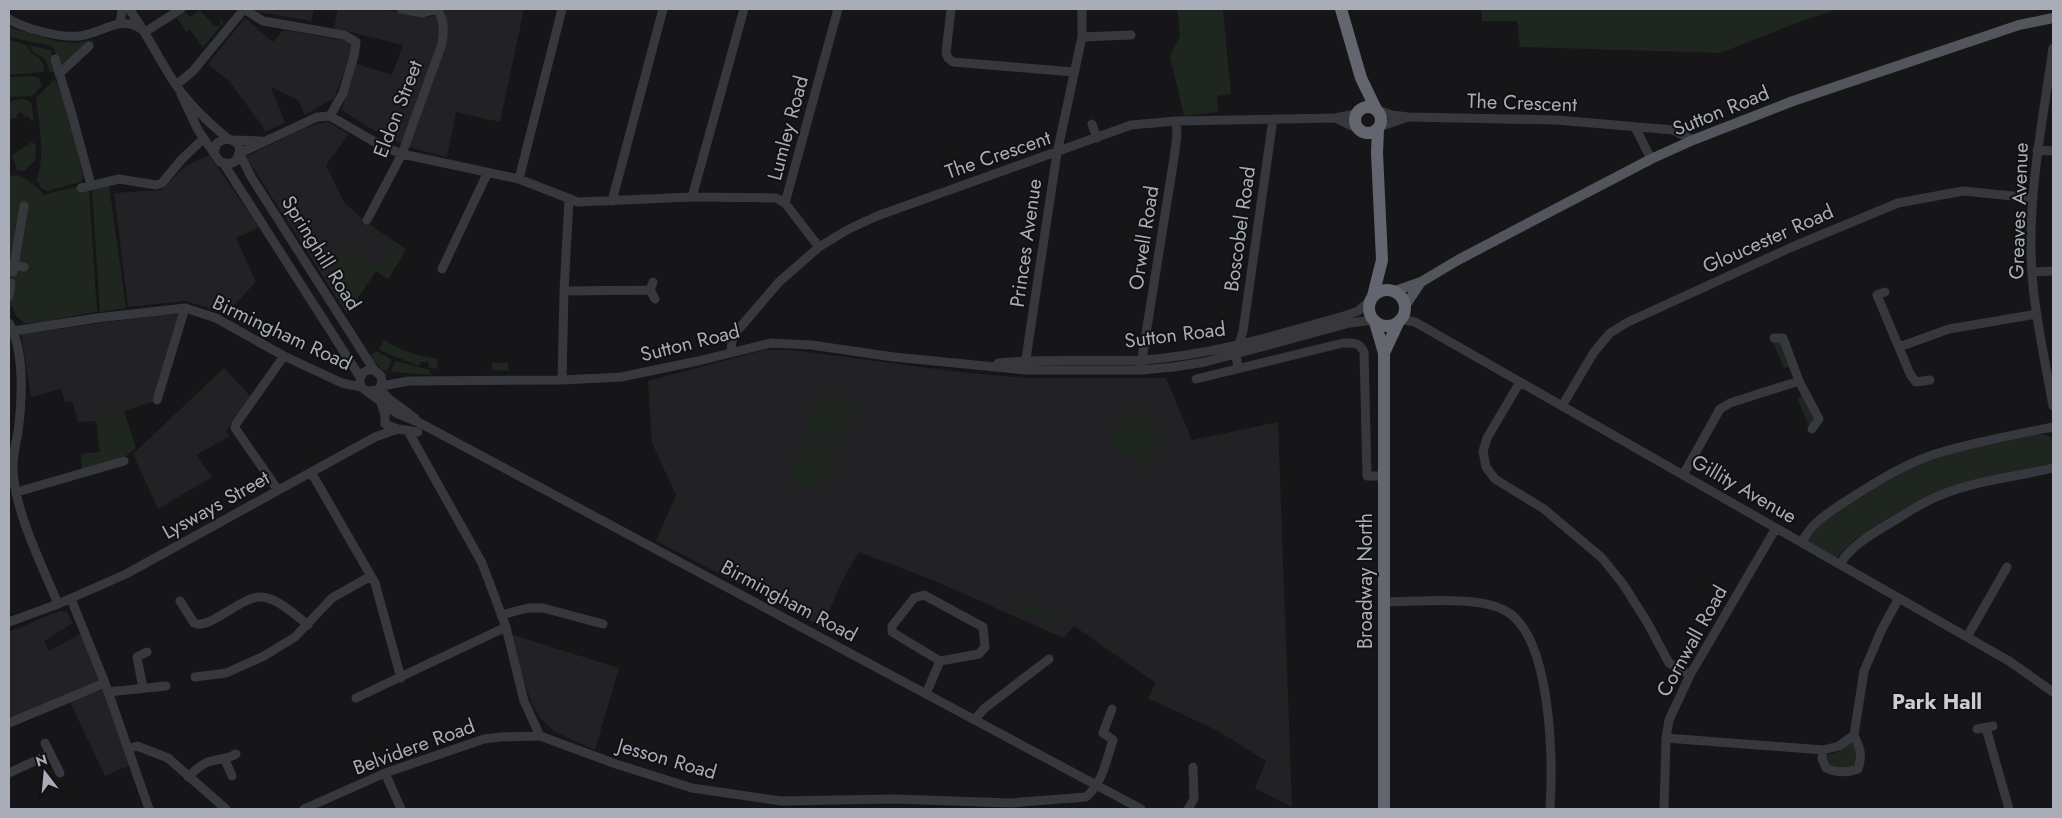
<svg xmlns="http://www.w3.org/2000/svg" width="2062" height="818" viewBox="0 0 2062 818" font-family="Jost,sans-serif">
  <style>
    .built { fill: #222225 }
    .green { fill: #1e261f }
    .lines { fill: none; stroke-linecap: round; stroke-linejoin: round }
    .minor { stroke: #37383d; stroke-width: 9 }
    .major { stroke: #53555c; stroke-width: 10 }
    .highway { stroke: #63666e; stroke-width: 12 }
    .labels { text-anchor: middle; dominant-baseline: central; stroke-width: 4; stroke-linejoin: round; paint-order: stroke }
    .street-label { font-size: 20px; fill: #a8adb8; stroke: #111113 }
    .neighbourhood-label { font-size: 21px; font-weight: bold; fill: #c9ccd4; stroke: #111113 }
  </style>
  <rect width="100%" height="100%" fill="#161618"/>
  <path class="built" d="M 257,9 L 314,9 L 311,21 L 259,12 Z
    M 338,9 L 379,9 L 425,17 L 437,16 L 443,9 L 524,9 L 500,122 L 456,112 L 447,157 L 408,147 L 370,128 L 342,110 L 354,63 L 392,75 L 403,45 L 334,28 Z
    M 245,18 L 273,42 L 283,30 L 348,41 L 353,49 L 334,98 L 305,115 L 298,100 L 271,87 L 285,123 L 264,132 L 263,127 L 229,81 L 208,64 Z
    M 328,122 L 349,134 L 326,165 L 344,202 L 363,220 L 406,249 L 388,279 L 376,271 L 347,314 L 246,157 L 300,130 L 321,123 Z
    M 209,155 L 259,227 L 236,238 L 256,282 L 226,314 L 186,301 L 128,307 L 114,193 L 162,190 L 184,167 Z
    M 179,314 L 152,402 L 124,411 L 95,411 L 97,421 L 78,422 L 72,401 L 65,402 L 61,389 L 31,397 L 21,334 L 159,315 Z
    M 764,350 L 792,350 L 960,372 L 1026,378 L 1166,378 L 1192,440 L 1278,422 L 1292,807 L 1255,788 L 1266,761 L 1218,731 L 1148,698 L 1156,683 L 1074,626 L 1063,638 L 935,581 L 859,552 L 843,579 L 822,627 L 656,541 L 676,495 L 652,443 L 648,381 Z
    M 224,368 L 251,397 L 226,431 L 230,436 L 196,455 L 212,477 L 158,509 L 133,454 Z
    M 59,611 L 67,612 L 73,623 L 44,641 L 49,651 L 80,634 L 88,650 L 100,681 L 9,720 L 9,632 Z
    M 513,635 L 619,668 L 595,750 L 555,732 L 540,718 L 532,704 L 522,675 Z
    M 104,689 L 130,765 L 105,776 L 70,702 Z"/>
  <path class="green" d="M 1177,9 L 1223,9 L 1231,94 L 1217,96 L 1218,112 L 1184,116 L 1170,56 L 1180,36 Z
    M 1481,9 L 1838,9 L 1802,21 L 1720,53 L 1520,47 L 1517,21 L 1482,21 Z
    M 200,10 L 214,26 L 217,25 L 218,27 L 221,23 L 218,18 L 224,22 L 203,47 L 190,30 L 186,32 L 177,18 L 186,12 L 190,17 Z
    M 9,27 L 60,42 L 76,43 L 96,40 L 62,65 L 58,62 L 54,49 L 51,46 L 9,37 Z
    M 9,40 L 27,45 C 30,58 48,57 43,72 L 9,75 Z
    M 29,45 L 51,50 L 56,72 L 50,72 L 45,59 L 34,53 Z
    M 33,76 L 39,78 L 42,86 L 32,96 L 9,97 L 9,77 Z
    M 55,79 L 68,111 L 83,177 L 81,182 L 47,191 L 40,187 L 39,182 L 36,182 C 46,158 39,124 36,98 Z
    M 24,99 L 31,102 L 34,120 L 31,121 L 28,116 L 24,117 L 22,112 L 17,114 L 17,118 L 9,119 L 9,101 Z
    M 32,142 L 36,145 L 35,161 L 24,171 L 17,170 L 12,155 Z
    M 17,175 L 25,178 C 31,184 40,187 43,195 L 79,186 L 89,191 L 97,312 C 72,315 48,323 24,323 L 16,316 L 13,307 L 9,306 L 9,176 Z
    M 109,185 L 126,308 L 100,312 L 92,190 Z
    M 395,242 L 406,249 L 388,279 L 376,271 L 347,314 L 326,281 L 347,248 L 372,266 L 385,262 L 384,259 L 388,252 L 397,247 L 394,244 Z
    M 384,340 C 401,351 418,356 438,359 L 437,369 L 429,368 L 428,362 L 421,362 L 419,366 L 379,350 Z
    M 1776,341 L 1782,344 L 1791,366 L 1784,368 L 1773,343 Z
    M 376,351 L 392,360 L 387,371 L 381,369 L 370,356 Z
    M 395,361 L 430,370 L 431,375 L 391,372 Z
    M 492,363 L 508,363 L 509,371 L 492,370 Z
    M 827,393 L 858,409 L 837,444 L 806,427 Z
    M 1804,395 L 1814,419 L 1809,426 L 1797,398 Z
    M 1131,408 L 1167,432 L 1145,466 L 1108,441 Z
    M 95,411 L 124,411 L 136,448 L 123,458 L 82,470 L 81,454 L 100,452 Z
    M 2042,434 L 2051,437 L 2053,444 L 2053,461 L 2048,467 L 1991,477 L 1879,526 L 1854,540 L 1837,557 L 1833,557 L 1810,545 L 1807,539 L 1812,526 L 1910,466 L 1971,446 Z
    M 808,438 L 838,455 L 818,492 L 787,474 Z
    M 1026,600 L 1058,619 L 1053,629 L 1020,610 Z
    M 1852,742 L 1857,745 L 1856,763 L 1853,768 L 1832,768 L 1825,762 L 1827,755 L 1840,751 L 1847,744 Z"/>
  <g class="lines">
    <path class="minor" d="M 129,9 C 147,33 159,60 176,85 C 189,104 209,123 227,138
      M 244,9 L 263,21 L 344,35 L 356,42 L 354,56 L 343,93 L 330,116
      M 951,9 L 946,53 L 948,58 L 953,62 L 1074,72
      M 9,19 C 25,29 61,38 79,36 C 101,34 121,14 141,29
      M 119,23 L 121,18 L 122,9
      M 145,32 L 181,9
      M 1082,37 L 1131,35
      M 2053,48 C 2042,126 2025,206 2033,286 C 2037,326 2046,366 2053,406
      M 55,59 L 71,111 L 91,185
      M 59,74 L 89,46
      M 176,85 L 193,71 L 244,9
      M 181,94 L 198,130 L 220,162 L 229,164 L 236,161 L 240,150 L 237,143 L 227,138 L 217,143 L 214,152
      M 1377,110 L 1392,115 L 1408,117 L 1557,120 L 1673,130 L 1693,140
      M 1335,118 L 1358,129
      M 1092,124 L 1097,138
      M 1379,127 L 1405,118
      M 1635,127 L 1651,159
      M 235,140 L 262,141
      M 2037,150 L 2053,151
      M 240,153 L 317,117 L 330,116 L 380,145 L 402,154 L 519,179 L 578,202 L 692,197 L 776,198 L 785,203 L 819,247
      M 240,154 L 250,175 L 374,370
      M 224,164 L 360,377
      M 519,179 L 562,9
      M 81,188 L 119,179 L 156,185 L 162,183 L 182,159 L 203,139
      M 692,197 L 744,9
      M 612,201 L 663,9
      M 785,203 L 838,9
      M 367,220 L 402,154 L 442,44 C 444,31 445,19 436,9 L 423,13 L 401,9
      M 14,265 L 24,267
      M 442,269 L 488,172
      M 13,272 L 24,206
      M 2032,272 L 2053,271
      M 653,282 L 650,290 L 655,299
      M 564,291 L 650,290
      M 1885,292 L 1877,295 L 1910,374 L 1916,382 L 1930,380
      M 9,296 L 11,283
      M 1400,319 L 1415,322 L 2009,661 L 2053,692
      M 9,323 C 25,351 22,401 18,432 C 16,443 13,455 13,467 C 13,508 42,565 58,604
      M 13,331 L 97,318 L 185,308 L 216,318 L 284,356 L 342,383 L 361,387
      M 1774,338 L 1783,338 L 1799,381 L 1819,419 L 1812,429
      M 1899,347 L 1949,329 L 2037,314
      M 731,352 L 732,341 L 737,331 L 779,282 L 819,247 L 847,230 L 877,216 L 1131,125 L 1176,121 L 1335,118 L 1355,114
      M 998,363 C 1046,358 1094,362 1143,360 C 1213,355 1280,334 1347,315 L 1358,311 L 1370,301
      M 1025,365 L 1057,153 L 1082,37 L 1082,9
      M 1141,365 L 1174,158 L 1177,135 L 1176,121
      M 1238,368 L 1236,355 L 1243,331 L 1273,119
      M 1196,379 L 1343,343 C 1354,343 1359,342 1364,352 L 1367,476 L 1384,476
      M 562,380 L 564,291 L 569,200
      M 1520,382 L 1487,438 L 1483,451 L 1486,467 L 1495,479 L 1544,509 L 1602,558 L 1623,584 L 1647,622 L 1669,663 L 1690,675
      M 381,386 L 409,381 L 562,380 L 621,377 L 698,361 L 771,343 L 811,345 L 894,357 L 1025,370 L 1140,370 L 1174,367 L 1205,362 L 1350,323 L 1373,320
      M 379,388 L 388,398 L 415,418
      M 368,391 L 378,390 L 382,383 L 381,376 L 374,370 C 362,369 358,377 361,387 L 396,413 L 420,423 L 1141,809
      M 157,400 L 185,308
      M 381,403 L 385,415 L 385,424 L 398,429 L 418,432
      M 1562,406 L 1594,352 L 1610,333 L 1628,322 L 1792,247 L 1898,203 L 1963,191 L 2033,198
      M 408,431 L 482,563 L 506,627 L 524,701 L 540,736
      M 311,472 L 375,583 L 401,678
      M 1683,475 L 1720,409 L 1730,403 L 1799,381
      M 278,490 L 235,428 L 236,424 L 284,356
      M 17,492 L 124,461
      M 1802,542 C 1811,523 1828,513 1846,501 C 1876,482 1910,460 1945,451 C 1980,441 2017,434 2053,427
      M 1840,564 C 1850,547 1870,535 1887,525 C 1904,515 1922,502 1941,495 C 1977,480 2016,477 2053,468
      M 71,599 L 105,683 L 149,809
      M 180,601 L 194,623 C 209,631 241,596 261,597 C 278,598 295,615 308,625
      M 1384,602 C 1417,602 1478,595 1506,611 C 1552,637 1553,761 1550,809
      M 501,615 L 528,608 L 543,608 L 603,624
      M 9,622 L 58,604 L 126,574 L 375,437 L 398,429
      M 1967,637 L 2007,567
      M 195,677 L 226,673 L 264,656 L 295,637 L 332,598 L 371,576
      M 143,688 L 137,657 L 147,652
      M 108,692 L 166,686
      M 926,694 L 940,661 L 892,632 L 892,626 L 914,598 L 924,595 L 983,627 L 985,647 L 979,654 L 940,661
      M 356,698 L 506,627
      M 974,720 L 985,708 L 1049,659
      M 9,723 L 105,683
      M 1986,728 L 2009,809
      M 1977,729 L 1993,726
      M 1666,738 L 1823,750 L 1839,746 L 1854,735 L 1864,671 L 1882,629 L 1899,598
      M 45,743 L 60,773
      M 128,749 L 137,746 L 168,758 L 226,809
      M 1823,750 L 1822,759 L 1826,768 C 1837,773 1847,773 1858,769 C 1863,753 1860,749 1854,735
      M 225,760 L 232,776
      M 9,773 L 50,754
      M 385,773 L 401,809
      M 188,777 C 194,771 200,765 208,762 C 218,758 224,761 236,754
      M 304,809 L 385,773 L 484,739 L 501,737 L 540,736 L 616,764 L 692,788 L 781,801 L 894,799 L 1011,803 L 1086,797 C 1103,782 1106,761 1113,740 L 1103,733 L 1112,709
      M 1188,809 L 1194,799 L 1193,767
      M 1664,809 L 1666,738 L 1669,720 L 1690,675 L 1776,528"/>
    <path class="major" d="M 1395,291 L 1421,282 L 1458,260 L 1651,159 L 1693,140 L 1793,101 L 2019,25 L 2053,18
      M 1405,306 L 1421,282"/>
    <path class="highway" d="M 1341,9 L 1361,78 L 1376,109
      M1355 120a13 13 0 1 1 26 0a13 13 0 1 1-26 0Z
      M1369 308a18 18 0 1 1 36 0a18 18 0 1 1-36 0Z
      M 1373,296 L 1382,260 L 1377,153 L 1378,129
      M 1375,322 L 1384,353 L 1384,809
      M 1384,353 L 1399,321"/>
  </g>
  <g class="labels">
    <g class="street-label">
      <text transform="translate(1522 103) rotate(2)">The Crescent</text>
      <text transform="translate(398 109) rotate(-69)">Eldon Street</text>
      <text transform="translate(1721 111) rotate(-22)">Sutton Road</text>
      <text transform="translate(788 128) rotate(-75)">Lumley Road</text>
      <text transform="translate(998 155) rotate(-19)">The Crescent</text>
      <text transform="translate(2019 211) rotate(-88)">Greaves Avenue</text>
      <text transform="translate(1240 229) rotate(-82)">Boscobel Road</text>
      <text transform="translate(1144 238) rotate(-81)">Orwell Road</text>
      <text transform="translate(1768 239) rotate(-24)">Gloucester Road</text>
      <text transform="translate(1026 243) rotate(-82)">Princes Avenue</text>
      <text transform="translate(321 253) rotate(58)">Springhill Road</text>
      <text transform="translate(282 333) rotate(25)">Birmingham Road</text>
      <text transform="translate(1175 335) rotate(-7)">Sutton Road</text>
      <text transform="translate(690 343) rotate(-14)">Sutton Road</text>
      <text transform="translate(1744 489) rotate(30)">Gillity Avenue</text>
      <text transform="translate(216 505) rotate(-29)">Lysways Street</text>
      <text transform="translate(1365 581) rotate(-90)">Broadway North</text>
      <text transform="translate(789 601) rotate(28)">Birmingham Road</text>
      <text transform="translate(1692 641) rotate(-61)">Cornwall Road</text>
      <text transform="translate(414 747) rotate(-20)">Belvidere Road</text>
      <text transform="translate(667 759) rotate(16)">Jesson Road</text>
    </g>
    <g class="neighbourhood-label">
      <text x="1937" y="702">Park Hall</text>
    </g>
  </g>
  <rect width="2062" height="818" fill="none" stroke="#a8adb8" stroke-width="20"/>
  <g transform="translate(45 773) rotate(344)" stroke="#111113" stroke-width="4" paint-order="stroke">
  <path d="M0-4L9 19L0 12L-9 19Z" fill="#a8adb8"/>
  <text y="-8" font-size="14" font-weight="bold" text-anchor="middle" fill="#a8adb8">N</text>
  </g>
</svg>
